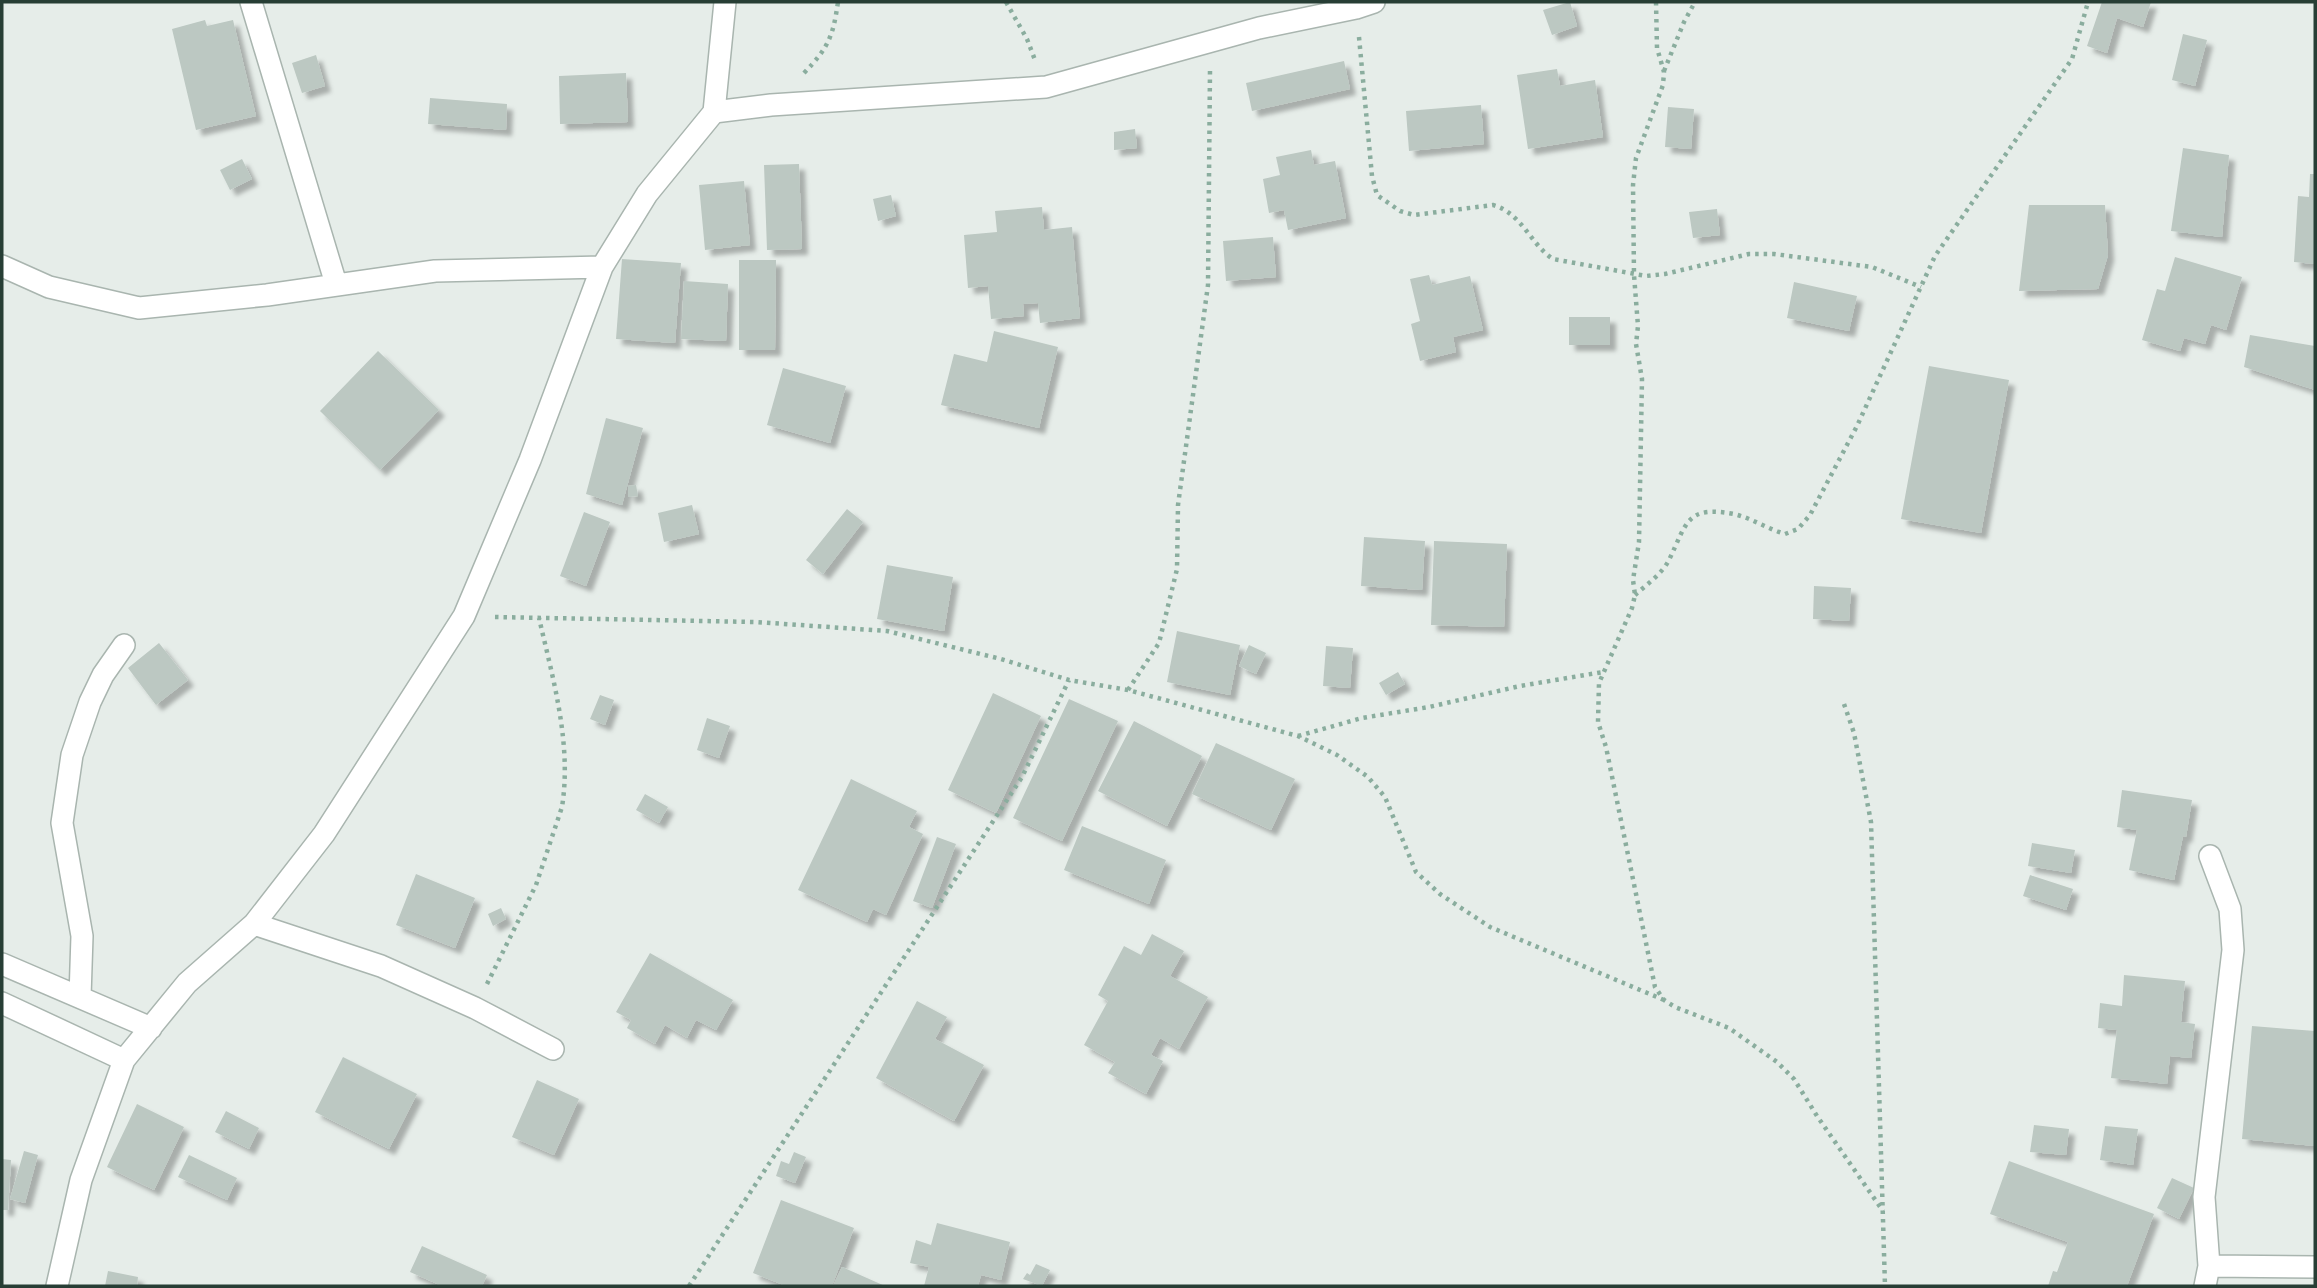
<svg xmlns="http://www.w3.org/2000/svg" width="2317" height="1288" viewBox="0 0 2317 1288" font-family="Helvetica,sans-serif">
  <style>
    .building { fill: #bcc8c2; filter: url(#shadow) }
    .lines { fill: none; stroke-linecap: round; stroke-linejoin: round }
    .minor-casing { stroke: #a9b5af; stroke-width: 24 }
    .path { stroke: #8aad9e; stroke-width: 4.5; stroke-dasharray: 3.5 5; stroke-linecap: butt }
    .minor { stroke: #fff; stroke-width: 21 }
  </style>
  <defs>
    <filter id="shadow"><feDropShadow dx="6" dy="6" stdDeviation="2" flood-color="#0004"/></filter>
  </defs>
  <rect width="100%" height="100%" fill="#e6ede9"/>
  <path class="building" d="M 1570,2 L 1577,26 L 1552,35 L 1543,10 Z
    M 2102,2 L 2151,2 L 2143,27 L 2117,18 L 2107,53 L 2087,46 Z
    M 205,20 L 207,26 L 233,20 L 256,116 L 196,130 L 172,29 Z
    M 2183,34 L 2207,40 L 2195,86 L 2172,80 Z
    M 316,55 L 325,86 L 302,93 L 292,63 Z
    M 1344,61 L 1350,89 L 1252,111 L 1246,83 Z
    M 1557,69 L 1560,86 L 1595,80 L 1603,137 L 1528,149 L 1517,75 Z
    M 626,73 L 628,122 L 560,124 L 559,76 Z
    M 430,98 L 507,104 L 506,130 L 428,124 Z
    M 1481,105 L 1484,144 L 1409,151 L 1406,111 Z
    M 1668,107 L 1694,109 L 1691,149 L 1665,147 Z
    M 1135,129 L 1137,148 L 1114,150 L 1114,132 Z
    M 2183,148 L 2229,155 L 2222,237 L 2171,231 Z
    M 1311,150 L 1314,165 L 1335,161 L 1346,218 L 1288,230 L 1284,210 L 1269,213 L 1263,179 L 1280,175 L 1276,157 Z
    M 242,159 L 252,179 L 230,190 L 220,170 Z
    M 799,164 L 802,249 L 767,250 L 764,165 Z
    M 2310,174 L 2315,174 L 2315,264 L 2294,262 L 2298,196 L 2309,197 Z
    M 744,181 L 750,245 L 705,250 L 699,185 Z
    M 891,195 L 896,216 L 878,221 L 873,199 Z
    M 2029,205 L 2105,205 L 2108,255 L 2098,289 L 2019,291 Z
    M 1042,207 L 1044,230 L 1072,227 L 1080,318 L 1040,323 L 1038,303 L 1023,304 L 1024,316 L 991,319 L 988,286 L 968,288 L 964,235 L 997,232 L 995,211 Z
    M 1717,209 L 1720,235 L 1693,238 L 1689,212 Z
    M 1273,237 L 1276,277 L 1226,281 L 1223,241 Z
    M 2175,257 L 2242,277 L 2226,330 L 2211,325 L 2205,344 L 2184,338 L 2180,351 L 2142,340 L 2157,289 L 2165,291 Z
    M 622,259 L 681,263 L 675,343 L 616,339 Z
    M 739,260 L 776,260 L 775,350 L 739,350 Z
    M 1429,275 L 1432,285 L 1470,276 L 1483,330 L 1453,337 L 1456,352 L 1420,361 L 1411,324 L 1420,321 L 1410,279 Z
    M 684,281 L 728,284 L 726,341 L 681,339 Z
    M 1794,282 L 1857,296 L 1849,331 L 1787,318 Z
    M 1569,317 L 1610,317 L 1610,345 L 1569,345 Z
    M 994,331 L 1058,347 L 1039,428 L 941,405 L 954,354 L 987,362 Z
    M 2250,335 L 2315,346 L 2315,390 L 2244,367 Z
    M 378,351 L 439,410 L 380,470 L 320,411 Z
    M 1929,366 L 2009,380 L 1981,533 L 1901,519 Z
    M 783,368 L 846,386 L 830,443 L 767,425 Z
    M 606,418 L 643,428 L 622,505 L 586,494 Z
    M 636,485 L 638,496 L 628,497 L 628,486 Z
    M 692,505 L 699,534 L 664,542 L 658,513 Z
    M 847,509 L 863,522 L 823,574 L 806,560 Z
    M 584,512 L 610,522 L 586,586 L 560,576 Z
    M 1364,537 L 1425,541 L 1422,590 L 1361,586 Z
    M 1434,541 L 1507,544 L 1504,627 L 1431,625 Z
    M 887,565 L 953,577 L 944,631 L 877,619 Z
    M 1814,586 L 1851,588 L 1849,621 L 1813,619 Z
    M 1177,631 L 1240,645 L 1230,695 L 1167,682 Z
    M 159,643 L 188,680 L 156,705 L 128,668 Z
    M 1249,645 L 1266,653 L 1256,674 L 1239,666 Z
    M 1326,646 L 1353,648 L 1350,688 L 1323,686 Z
    M 1398,672 L 1405,684 L 1386,695 L 1379,683 Z
    M 993,693 L 1041,716 L 996,813 L 948,790 Z
    M 600,695 L 614,700 L 605,725 L 590,719 Z
    M 1069,699 L 1118,721 L 1062,841 L 1013,818 Z
    M 707,718 L 730,726 L 719,758 L 697,750 Z
    M 1134,721 L 1202,756 L 1167,826 L 1098,791 Z
    M 1216,743 L 1295,779 L 1271,830 L 1192,794 Z
    M 851,779 L 917,811 L 909,827 L 923,834 L 886,915 L 873,909 L 867,922 L 798,890 Z
    M 2122,790 L 2192,800 L 2186,837 L 2183,836 L 2174,880 L 2129,870 L 2137,830 L 2117,827 Z
    M 645,794 L 668,807 L 659,823 L 636,810 Z
    M 1082,826 L 1166,860 L 1149,904 L 1064,870 Z
    M 937,837 L 956,844 L 932,908 L 913,901 Z
    M 2032,843 L 2075,850 L 2071,873 L 2028,866 Z
    M 416,874 L 475,898 L 455,948 L 396,925 Z
    M 2030,875 L 2073,889 L 2066,910 L 2023,896 Z
    M 501,908 L 506,919 L 493,926 L 488,914 Z
    M 1152,934 L 1184,951 L 1170,976 L 1208,997 L 1179,1049 L 1160,1038 L 1151,1055 L 1163,1061 L 1146,1094 L 1108,1073 L 1115,1062 L 1084,1045 L 1108,1001 L 1098,995 L 1124,946 L 1141,955 Z
    M 650,953 L 733,1000 L 716,1030 L 696,1020 L 687,1038 L 665,1025 L 655,1044 L 627,1028 L 631,1020 L 616,1012 Z
    M 2124,975 L 2185,981 L 2181,1022 L 2195,1024 L 2191,1058 L 2170,1056 L 2167,1084 L 2111,1078 L 2117,1030 L 2098,1028 L 2100,1003 L 2122,1006 Z
    M 917,1001 L 947,1017 L 935,1039 L 984,1065 L 954,1121 L 876,1078 Z
    M 2252,1026 L 2315,1031 L 2315,1146 L 2242,1139 Z
    M 343,1057 L 417,1094 L 389,1149 L 315,1112 Z
    M 537,1080 L 579,1099 L 554,1155 L 512,1137 Z
    M 137,1104 L 184,1127 L 154,1190 L 107,1167 Z
    M 226,1111 L 259,1128 L 249,1149 L 215,1132 Z
    M 2034,1125 L 2069,1129 L 2066,1155 L 2030,1152 Z
    M 2105,1126 L 2138,1129 L 2133,1165 L 2100,1160 Z
    M 24,1151 L 38,1155 L 25,1203 L 10,1199 Z
    M 794,1152 L 806,1157 L 795,1183 L 776,1176 L 781,1161 L 789,1164 Z
    M 189,1155 L 237,1178 L 227,1200 L 178,1177 Z
    M 2,1159 L 11,1160 L 8,1210 L 2,1210 Z
    M 2009,1161 L 2154,1214 L 2127,1286 L 2048,1286 L 2053,1271 L 2057,1272 L 2068,1242 L 1990,1214 Z
    M 2172,1178 L 2194,1188 L 2179,1219 L 2157,1208 Z
    M 781,1200 L 854,1228 L 832,1286 L 786,1286 L 753,1273 Z
    M 937,1223 L 1010,1242 L 1001,1280 L 981,1275 L 978,1286 L 924,1286 L 929,1267 L 910,1263 L 916,1240 L 931,1245 Z
    M 422,1246 L 487,1275 L 482,1286 L 442,1286 L 410,1272 Z
    M 1036,1264 L 1050,1270 L 1042,1286 L 1023,1279 L 1027,1273 L 1030,1275 Z
    M 842,1267 L 885,1286 L 833,1286 Z
    M 108,1271 L 138,1277 L 137,1286 L 105,1286 Z"/>
  <g class="lines">
    <defs>
      <path id="minor" d="M 251,2 L 336,284
        M 714,112 L 725,2
        M 2,266 L 49,287 L 139,308 L 267,295 L 435,271 L 602,267
        M 254,924 L 381,966 L 475,1008 L 553,1049
        M 2,964 L 151,1028
        M 80,997 L 82,936 L 62,823 L 72,755 L 90,702 L 103,675 L 124,645
        M 2,1003 L 124,1060
        M 2209,1266 L 2315,1267
        M 57,1286 L 81,1180 L 124,1060 L 187,983 L 254,924 L 324,834 L 464,616 L 530,460 L 602,267 L 647,194 L 714,112 L 771,105 L 1046,87 L 1259,28 L 1356,8 L 1374,2
        M 2205,1286 L 2209,1266 L 2204,1197 L 2233,950 L 2230,909 L 2210,856"/>
    </defs>
    <use href="#minor" class="minor-casing"/>
    <path class="path" d="M 1006,2 L 1027,39 L 1035,60
      M 1656,2 L 1657,48 L 1664,72 L 1663,85 L 1636,158 L 1633,185 L 1634,275 L 1638,326 L 1636,344 L 1642,379 L 1639,542 L 1633,580 L 1635,595 L 1632,608 L 1599,683 L 1598,722 L 1606,747 L 1655,987 L 1664,1000 L 1675,1007 L 1729,1028 L 1777,1062 L 1794,1079 L 1817,1116 L 1883,1211
      M 1359,37 L 1372,176 L 1377,195 L 1400,211 L 1414,215 L 1493,205 C 1522,213 1530,244 1553,259 L 1646,276 L 1665,274 L 1749,254 L 1774,254 L 1872,267 L 1921,287
      M 1664,71 L 1684,22 L 1695,2
      M 804,73 C 829,47 833,36 838,2
      M 1635,595 C 1646,585 1662,574 1669,560 C 1687,523 1686,505 1734,514 C 1751,518 1768,529 1785,534 L 1798,529 L 1810,515 L 1857,426 L 1935,256 L 2072,59 L 2088,2
      M 495,617 L 756,622 L 887,631 L 1001,659 L 1069,680 L 1128,690 L 1298,736 L 1337,755 L 1368,777 L 1385,797 L 1416,872 L 1440,894 L 1490,927 L 1664,1000
      M 1128,690 L 1159,643 L 1177,569 L 1178,505 L 1208,285 L 1210,70
      M 1844,704 L 1854,733 L 1871,822 L 1885,1286
      M 1298,736 L 1362,718 L 1429,707 L 1520,686 L 1603,672
      M 487,984 L 536,885 L 562,807 C 572,744 553,679 539,618
      M 689,1286 L 1022,777 L 1069,680"/>
    <use href="#minor" class="minor"/>
  </g>
  <rect width="2317" height="1288" fill="none" stroke="#273e35" stroke-width="7"/>
</svg>
